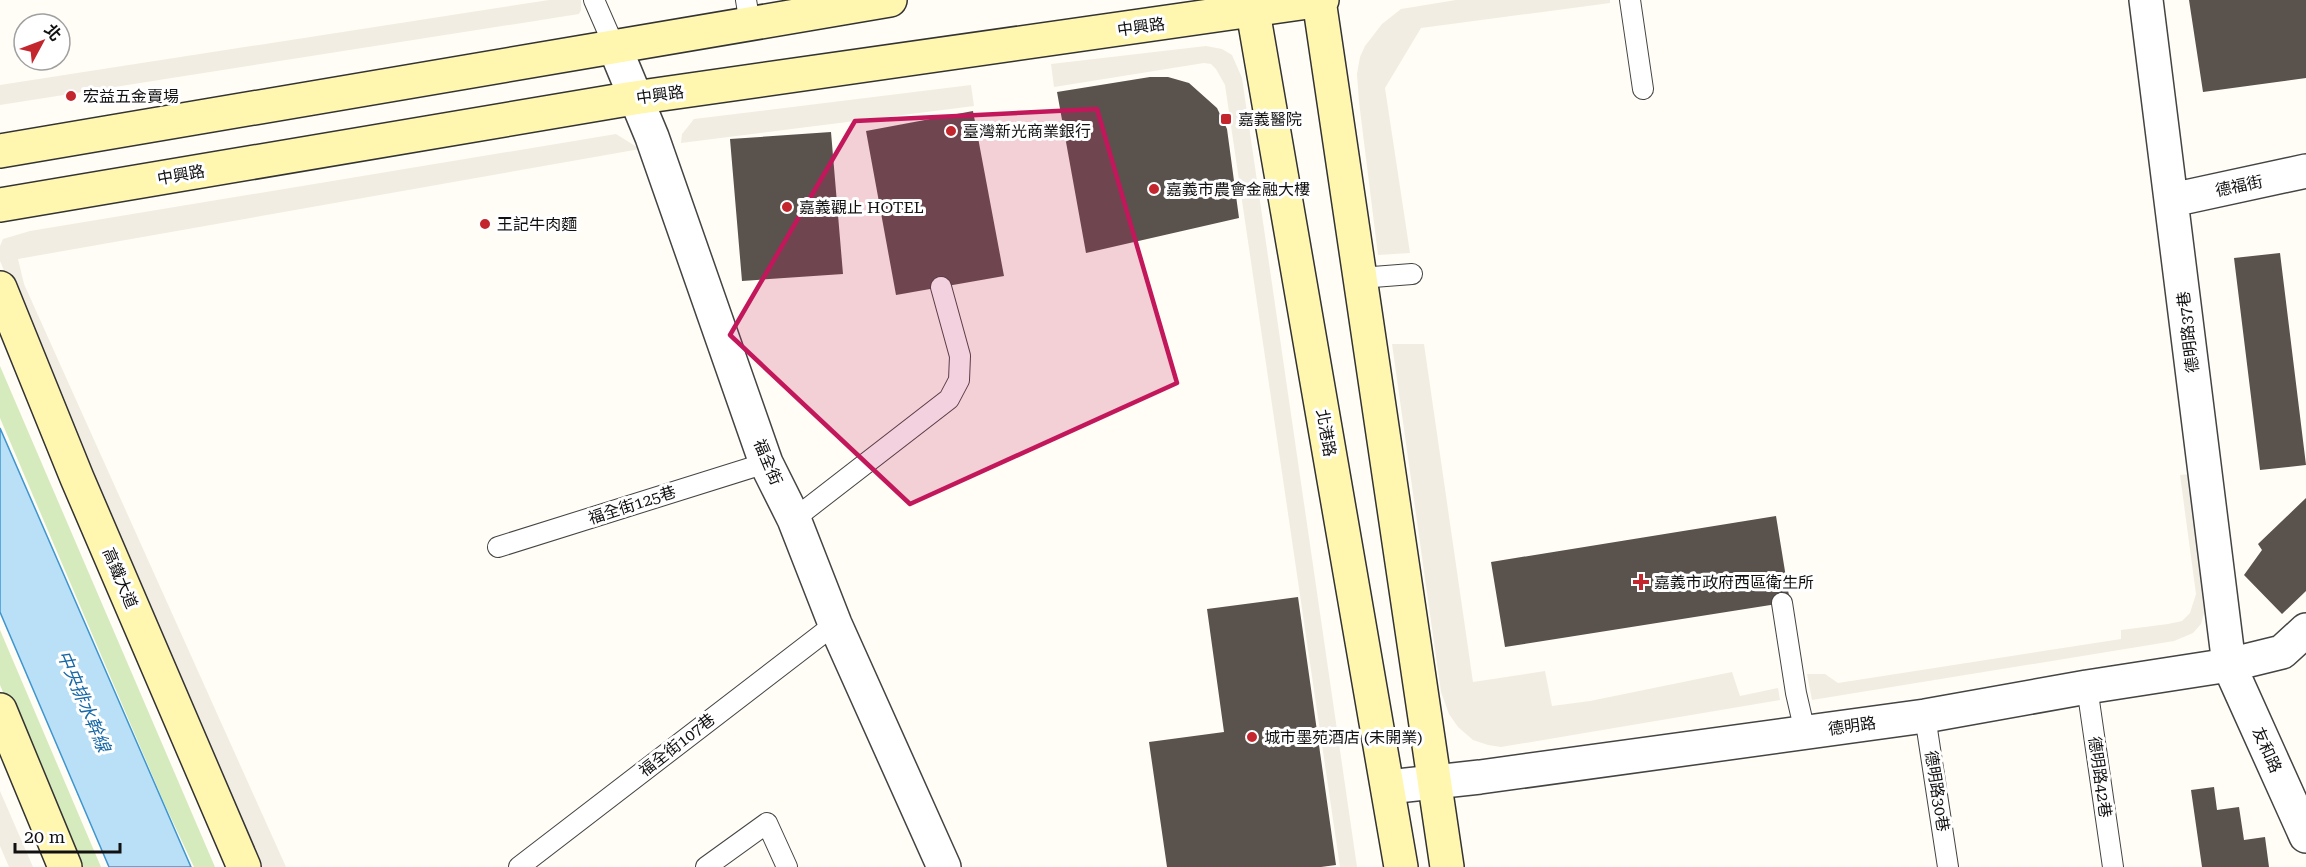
<svg xmlns="http://www.w3.org/2000/svg" width="2306" height="867" viewBox="0 0 2306 867" font-family="'Roboto Serif','Noto Sans TC',serif">
  <style>
    .green { fill: #d5ebbd }
    .plaza { fill: #f1ede2 }
    .water { fill: #b9e0f7; stroke: #3f96cf; stroke-width: 1.5 }
    .building { fill: #5a524d }
    .lines { fill: none; stroke-linecap: round; stroke-linejoin: round }
    .lane-casing { stroke: #444; stroke-width: 22 }
    .street-casing { stroke: #444; stroke-width: 36 }
    .secondary-casing { stroke: #333; stroke-width: 36 }
    .lane { stroke: #fff; stroke-width: 20 }
    .street { stroke: #fff; stroke-width: 33 }
    .secondary { stroke: #fff6b0; stroke-width: 33 }
    .marked { fill: #c2185b; fill-opacity: 0.2; stroke: #c2185b; stroke-width: 4.5; stroke-linejoin: round }
    .poi-dot { fill: #c4262e; stroke: #fff; stroke-width: 2 }
    .labels { text-anchor: middle; dominant-baseline: central; stroke-width: 6; stroke-linejoin: round; paint-order: stroke }
    .street-label { font-size: 16px; fill: #111; stroke: #fff }
    .poi-label { font-size: 16px; fill: #111; stroke: #fff; text-anchor: start }
    .water-label { font-size: 18px; font-style: italic; fill: #1768a6; stroke: #fff }
  </style>
  <rect width="100%" height="100%" fill="#fffdf5"/>
  <path class="green" d="M 0,366 L 215,867 L 194,867 L 165,805 L 0,418 Z
    M 0,630 L 101,867 L 78,867 L 0,685 Z"/>
  <path class="plaza" d="M 549,0 L 581,0 L 581,10 L 579,14 L 0,105 L 0,85 Z
    M 1456,0 L 1610,0 L 1610,3 L 1421,28 L 1385,88 L 1410,253 L 1378,255 L 1359,102 L 1357,74 L 1360,57 L 1365,46 L 1382,24 L 1401,9 Z
    M 1206,46 L 1222,49 L 1232,55 L 1242,78 L 1357,867 L 1340,867 L 1225,85 L 1216,69 L 1211,64 L 1204,63 L 1054,87 L 1051,64 Z
    M 971,85 L 974,106 L 681,143 L 682,134 L 694,119 Z
    M 616,134 L 640,149 L 18,259 L 24,284 L 286,867 L 259,867 L 0,261 L 0,246 L 3,239 L 30,231 Z
    M 1392,344 L 1424,344 L 1473,682 L 1545,671 L 1552,706 L 1590,701 L 1732,672 L 1740,696 L 1778,688 L 1780,700 L 1501,747 L 1488,745 L 1473,740 L 1458,727 L 1449,714 L 1441,692 Z
    M 2191,474 L 2208,598 L 2201,624 L 2193,633 L 2174,641 L 1812,700 L 1807,674 L 1825,674 L 1838,683 L 2121,639 L 2121,630 L 2168,624 L 2182,621 L 2190,613 L 2196,594 L 2180,475 Z
    M 0,791 L 33,867 L 9,867 L 0,846 Z"/>
  <path class="water" d="M 0,428 L 191,867 L 109,867 L 0,612 Z"/>
  <path class="building" d="M 2189,0 L 2306,0 L 2306,78 L 2203,92 Z
    M 1150,77 L 1168,77 L 1189,83 L 1217,108 L 1227,129 L 1239,218 L 1086,253 L 1057,92 Z
    M 973,111 L 1004,276 L 896,295 L 866,131 Z
    M 831,132 L 843,274 L 742,281 L 730,139 Z
    M 2280,253 L 2306,465 L 2260,470 L 2234,258 Z
    M 2306,498 L 2306,591 L 2282,614 L 2244,575 L 2262,550 L 2258,544 Z
    M 1776,516 L 1790,602 L 1505,647 L 1491,562 Z
    M 1298,597 L 1336,865 L 1321,867 L 1167,867 L 1149,742 L 1224,732 L 1207,609 Z
    M 2214,787 L 2217,810 L 2239,807 L 2244,840 L 2265,837 L 2269,867 L 2202,867 L 2191,790 Z"/>
  <g class="lines">
    <defs>
      <path id="lane" d="M 594,0 L 615,48
        M 746,0 L 750,24
        M 1630,0 L 1643,89
        M 1360,278 L 1412,274
        M 794,519 L 949,399 L 959,380 L 960,356 L 941,287
        M 498,547 L 766,463
        M 1782,603 L 1796,693 L 1805,732
        M 2087,687 L 2113,867
        M 1925,716 L 1948,867
        M 519,867 L 835,624
        M 706,867 L 767,823 L 787,867"/>
      <path id="street" d="M 2146,0 L 2229,665 L 2306,836
        M 615,48 L 652,137 L 766,463 L 794,519 L 835,624 L 944,867
        M 2172,200 L 2306,171
        M 1388,787 L 1480,777 L 1925,716 L 2087,687 L 2229,665 L 2282,652 L 2306,630"/>
      <path id="secondary" d="M 1251,0 L 1401,867
        M 1319,0 L 1447,867
        M 0,151 L 890,0
        M 0,205 L 634,98 L 1322,0
        M 0,288 L 77,478 L 244,867
        M 0,710 L 65,867"/>
    </defs>
    <use href="#lane" class="lane-casing"/>
    <use href="#street" class="street-casing"/>
    <use href="#secondary" class="secondary-casing"/>
    <use href="#lane" class="lane"/>
    <use href="#street" class="street"/>
    <use href="#secondary" class="secondary"/>
  </g>
  <path class="marked" d="M 1097,109 L 1177,383 L 910,504 L 730,335 L 855,121 Z"/>
  <g class="poi-dot">
    <circle cx="71" cy="96" r="6"/>
    <rect x="1220" y="113" width="12" height="12" rx="3"/>
    <circle cx="951" cy="131" r="6"/>
    <circle cx="1154" cy="189" r="6"/>
    <circle cx="787" cy="207" r="6"/>
    <circle cx="485" cy="224" r="6"/>
    <path d="M1638 573h6v6h6v6h-6v6h-6v-6h-6v-6h6z"/>
    <circle cx="1252" cy="737" r="6"/>
  </g>
  <g class="labels">
    <g class="street-label">
      <text transform="translate(1141 27) rotate(-8)">中興路</text>
      <text transform="translate(660 95) rotate(-8)">中興路</text>
      <text transform="translate(181 175) rotate(-10)">中興路</text>
      <text transform="translate(2239 186) rotate(-12)">德福街</text>
      <text transform="translate(2188 332) rotate(-97)">德明路37巷</text>
      <text transform="translate(1326 433) rotate(80)">北港路</text>
      <text transform="translate(768 462) rotate(67)">福全街</text>
      <text transform="translate(632 505) rotate(-18)">福全街125巷</text>
      <text transform="translate(120 578) rotate(67)">高鐵大道</text>
      <text transform="translate(1852 726) rotate(-8)">德明路</text>
      <text transform="translate(677 745) rotate(-38)">福全街107巷</text>
      <text transform="translate(2267 750) rotate(66)">友和路</text>
      <text transform="translate(2100 777) rotate(82)">德明路42巷</text>
      <text transform="translate(1937 791) rotate(81)">德明路30巷</text>
    </g>
    <g class="poi-label">
      <text x="83" y="96">宏益五金賣場</text>
      <text x="1238" y="119">嘉義醫院</text>
      <text x="963" y="131">臺灣新光商業銀行</text>
      <text x="1166" y="189">嘉義市農會金融大樓</text>
      <text x="799" y="207">嘉義觀止 HOTEL</text>
      <text x="497" y="224">王記牛肉麵</text>
      <text x="1654" y="582">嘉義市政府西區衛生所</text>
      <text x="1264" y="737">城市墨苑酒店 (未開業)</text>
    </g>
    <g class="water-label">
      <text transform="translate(84 701) rotate(67)">中央排水幹線</text>
    </g>
  </g>
  <g transform="translate(42 42) rotate(49)"><circle r="28" fill="#ffffff" stroke="#a0a0a0" stroke-width="1.5"/>
  <path d="M0-4.5L10 22L0 15L-10 22Z" fill="#c4262e"/>
  <text y="-9" font-size="16" font-weight="bold" text-anchor="middle" fill="#111111">北</text>
  </g>
  <path d="M15 843v9h105v-9" fill="none" stroke="#111111" stroke-width="3"/>
  <text x="24" y="843" font-size="18" fill="#111111" stroke="#ffffff" stroke-width="4.5" paint-order="stroke">20 m</text>
</svg>
